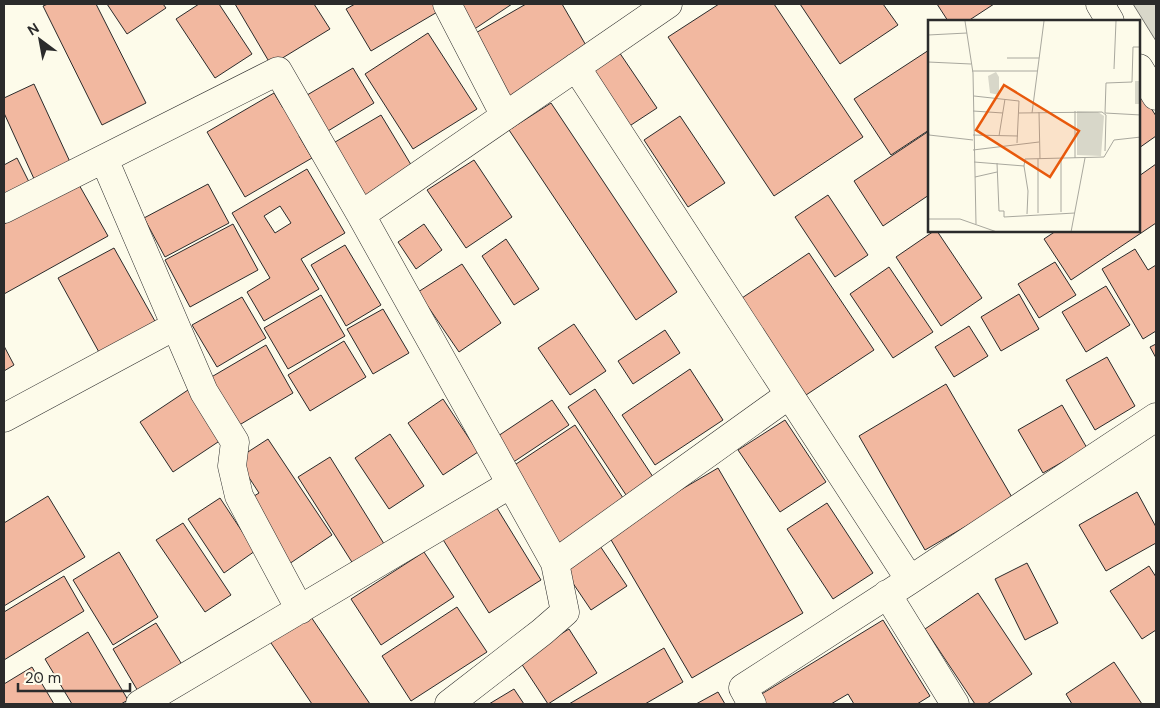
<svg xmlns="http://www.w3.org/2000/svg" width="1160" height="708" viewBox="0 0 1160 708" font-family="'DM Sans',sans-serif">
  <style>
    .water { fill: #d8d7c9; stroke: #74746e }
    .building { fill: #f2b8a0; stroke: #2b2b2b; fill-rule: evenodd }
    .lines { fill: none; stroke-linecap: round; stroke-linejoin: round }
    .street-casing { stroke: #2b2b2b; stroke-width: 29 }
    .street { stroke: #fdfbea; stroke-width: 28 }
    .inset-road { fill: none; stroke: #a9a89e; stroke-width: 1 }
    .view { fill: #e8590c; fill-opacity: 0.15; stroke: #e8590c; stroke-width: 2.5 }
    .inset-edge { fill: none; stroke: #2b2b2b; stroke-width: 2.5 }
  </style>
  <rect width="100%" height="100%" fill="#fdfbea"/>
  <path class="water" d="M 1133,4 L 1156,4 L 1156,41 Z"/>
  <path class="building" d="M 48,4 L 96,4 L 146,103 L 102,125 L 43,6 Z
    M 107,4 L 163,4 L 166,8 L 127,34 Z
    M 199,4 L 219,4 L 252,54 L 215,78 L 176,19 Z
    M 235,4 L 314,4 L 330,29 L 271,65 Z
    M 355,4 L 435,4 L 439,11 L 371,51 L 346,9 Z
    M 456,4 L 512,4 L 473,30 Z
    M 526,4 L 562,4 L 591,54 L 506,103 L 467,38 Z
    M 719,4 L 774,4 L 863,137 L 774,196 L 668,37 Z
    M 800,4 L 883,4 L 898,25 L 840,64 Z
    M 937,4 L 994,4 L 968,21 L 948,21 Z
    M 428,33 L 477,109 L 413,149 L 365,74 Z
    M 617,49 L 657,108 L 628,127 L 588,67 Z
    M 929,50 L 929,130 L 891,155 L 854,99 Z
    M 353,68 L 374,103 L 323,134 L 302,98 Z
    M 34,84 L 71,164 L 35,181 L 4,113 L 4,98 Z
    M 1139,89 L 1156,116 L 1156,136 L 1139,148 Z
    M 274,93 L 283,108 L 290,104 L 306,132 L 299,136 L 312,158 L 245,197 L 207,132 Z
    M 551,103 L 677,292 L 636,320 L 509,130 Z
    M 381,115 L 413,168 L 357,202 L 325,148 Z
    M 680,116 L 725,183 L 688,207 L 644,140 Z
    M 929,131 L 929,195 L 883,226 L 854,181 Z
    M 17,158 L 32,188 L 4,203 L 4,165 Z
    M 474,160 L 512,217 L 466,248 L 427,190 Z
    M 1156,164 L 1156,223 L 1071,280 L 1044,239 L 1056,231 L 1139,231 L 1139,176 Z
    M 307,169 L 345,233 L 301,259 L 319,289 L 264,321 L 247,292 L 270,278 L 232,213 ZM 280,206 L 291,223 L 275,233 L 264,216 Z
    M 78,183 L 108,236 L 4,294 L 4,224 Z
    M 208,184 L 229,223 L 165,257 L 144,218 Z
    M 828,195 L 868,255 L 835,277 L 795,217 Z
    M 233,224 L 258,270 L 190,307 L 165,260 Z
    M 424,224 L 442,250 L 416,269 L 398,242 Z
    M 934,231 L 937,231 L 982,298 L 941,326 L 896,257 Z
    M 506,239 L 539,289 L 514,305 L 482,256 Z
    M 345,245 L 381,305 L 346,326 L 311,265 Z
    M 114,248 L 156,323 L 100,354 L 58,278 Z
    M 1135,249 L 1148,270 L 1156,265 L 1156,331 L 1143,339 L 1102,269 Z
    M 809,253 L 874,350 L 803,397 L 739,300 Z
    M 1055,262 L 1076,295 L 1039,318 L 1018,284 Z
    M 462,264 L 501,323 L 459,352 L 418,292 Z
    M 889,267 L 933,332 L 893,358 L 850,294 Z
    M 1106,286 L 1130,325 L 1086,352 L 1062,312 Z
    M 1019,294 L 1039,329 L 1001,351 L 981,317 Z
    M 321,295 L 345,336 L 288,369 L 264,328 Z
    M 242,297 L 266,338 L 217,367 L 192,325 Z
    M 383,309 L 409,353 L 373,374 L 347,329 Z
    M 574,324 L 606,371 L 570,395 L 538,348 Z
    M 969,326 L 988,356 L 954,377 L 935,347 Z
    M 665,330 L 680,353 L 633,384 L 618,361 Z
    M 344,341 L 366,377 L 310,411 L 288,375 Z
    M 1156,344 L 1156,358 L 1150,347 Z
    M 266,345 L 293,393 L 236,427 L 208,379 Z
    M 4,346 L 14,365 L 4,371 Z
    M 1107,357 L 1135,406 L 1095,430 L 1066,380 Z
    M 690,369 L 723,420 L 655,465 L 622,415 Z
    M 946,384 L 1013,499 L 925,550 L 859,436 Z
    M 595,389 L 659,486 L 632,504 L 568,407 Z
    M 188,390 L 221,440 L 173,472 L 140,422 Z
    M 443,399 L 478,452 L 443,475 L 408,423 Z
    M 552,400 L 569,425 L 512,463 L 495,438 Z
    M 1062,405 L 1087,448 L 1043,473 L 1018,430 Z
    M 785,420 L 826,482 L 780,512 L 738,450 Z
    M 575,425 L 629,507 L 564,550 L 510,468 Z
    M 390,434 L 424,486 L 389,509 L 355,458 Z
    M 268,439 L 332,535 L 289,564 L 246,501 L 259,493 L 237,459 Z
    M 330,457 L 386,547 L 355,567 L 298,477 Z
    M 718,468 L 803,613 L 692,678 L 607,533 Z
    M 1137,492 L 1156,527 L 1156,543 L 1106,571 L 1079,525 Z
    M 48,496 L 85,557 L 4,606 L 4,523 Z
    M 220,498 L 255,551 L 224,573 L 188,519 Z
    M 827,503 L 873,573 L 833,599 L 787,529 Z
    M 495,505 L 541,580 L 489,613 L 442,538 Z
    M 183,523 L 231,595 L 205,612 L 156,540 Z
    M 598,543 L 627,586 L 591,610 L 562,567 Z
    M 119,552 L 158,617 L 113,645 L 73,580 Z
    M 424,552 L 454,597 L 381,645 L 351,599 Z
    M 1027,563 L 1058,623 L 1025,640 L 995,579 Z
    M 1149,566 L 1156,577 L 1156,630 L 1142,639 L 1110,591 Z
    M 64,576 L 84,611 L 4,660 L 4,612 Z
    M 978,593 L 1032,674 L 987,704 L 975,704 L 925,629 Z
    M 457,607 L 487,652 L 411,701 L 382,656 Z
    M 309,614 L 370,704 L 312,704 L 269,640 Z
    M 883,620 L 930,696 L 917,704 L 854,704 L 848,694 L 831,704 L 766,704 L 760,695 Z
    M 156,623 L 186,671 L 142,698 L 113,649 Z
    M 569,629 L 597,673 L 548,704 L 519,660 Z
    M 88,632 L 128,700 L 121,704 L 72,704 L 45,659 Z
    M 664,648 L 683,682 L 645,704 L 569,704 Z
    M 1114,662 L 1142,704 L 1072,704 L 1066,694 Z
    M 32,667 L 54,704 L 4,704 L 4,684 Z
    M 514,689 L 524,704 L 489,704 Z
    M 718,692 L 725,704 L 696,704 Z"/>
  <g class="lines">
    <defs>
      <path id="street" d="M 447,4 L 505,116
        M 1100,4 L 1110,21
        M 576,67 L 910,580
        M 1139,68 L 1156,96
        M 104,159 L 204,392 L 235,442 L 232,466 L 239,496 L 300,610
        M 4,209 L 278,71 L 361,215 L 555,563
        M 361,215 L 668,4
        M 4,418 L 175,326
        M 887,594 L 955,704
        M 140,704 L 511,484
        M 449,704 L 542,632 L 565,612 L 555,563 L 789,395
        M 752,704 L 743,688 L 910,580 L 1156,417"/>
    </defs>
    <use href="#street" class="street-casing"/>
    <use href="#street" class="street"/>
  </g>
  <g transform="translate(928 20)">
    <rect width="212" height="212" fill="#fdfbea"/>
    <path d="M 68,52 L 71,57 L 71,75 L 62,73 L 60,56 ZM 207,61 L 212,61 L 212,84 L 207,84 ZM 149,91 L 170,92 L 176,96 L 173,136 L 149,135 Z" fill="#d8d7c9"/>
    <path class="inset-road" d="M 37,1 L 45,53 L 48,204M 0,15 L 39,13M 213,27 L 205,27 L 204,62 L 178,63 L 177,93 L 213,95M 79,38 L 111,38M 0,42 L 43,44M 186,49 L 188,1M 44,51 L 109,51M 0,63 L 0,79M 46,76 L 91,81 L 89,123M 45,91 L 75,93M 111,92 L 112,139M 91,93 L 174,92 L 178,95 L 177,131M 104,93 L 116,1M 0,108 L 1,115 L 45,120M 45,115 L 90,116M 71,116 L 77,79M 45,130 L 111,122M 133,138 L 133,192M 147,138 L 147,91M 110,139 L 110,193M 46,142 L 96,146 L 97,139 L 176,137 L 186,120 L 213,117M 69,143 L 71,191 L 76,191 L 76,197 L 147,193M 96,146 L 100,171 L 99,194M 47,157 L 69,152M 0,199 L 32,199 L 69,212M 143,212 L 157,138"/>
    <path class="view" d="M 76,65 L 151,111 L 122,157 L 48,110 Z"/>
    <rect width="212" height="212" class="inset-edge"/>
  </g>
  <rect width="1160" height="708" fill="none" stroke="#2b2b2b" stroke-width="10"/>
  <g transform="translate(40 40) rotate(328)" stroke="#fdfbea" stroke-width="4" paint-order="stroke">
  <path d="M0-4L9 19L0 12L-9 19Z" fill="#2b2b2b"/>
  <text y="-8" font-size="14" font-weight="bold" text-anchor="middle" fill="#2b2b2b">N</text>
  </g>
  <path d="M18 683v8h112v-8" fill="none" stroke="#2b2b2b" stroke-width="2.5"/>
  <text x="25" y="683" font-size="15" fill="#2b2b2b" stroke="#fdfbea" stroke-width="4" paint-order="stroke">20 m</text>
</svg>
